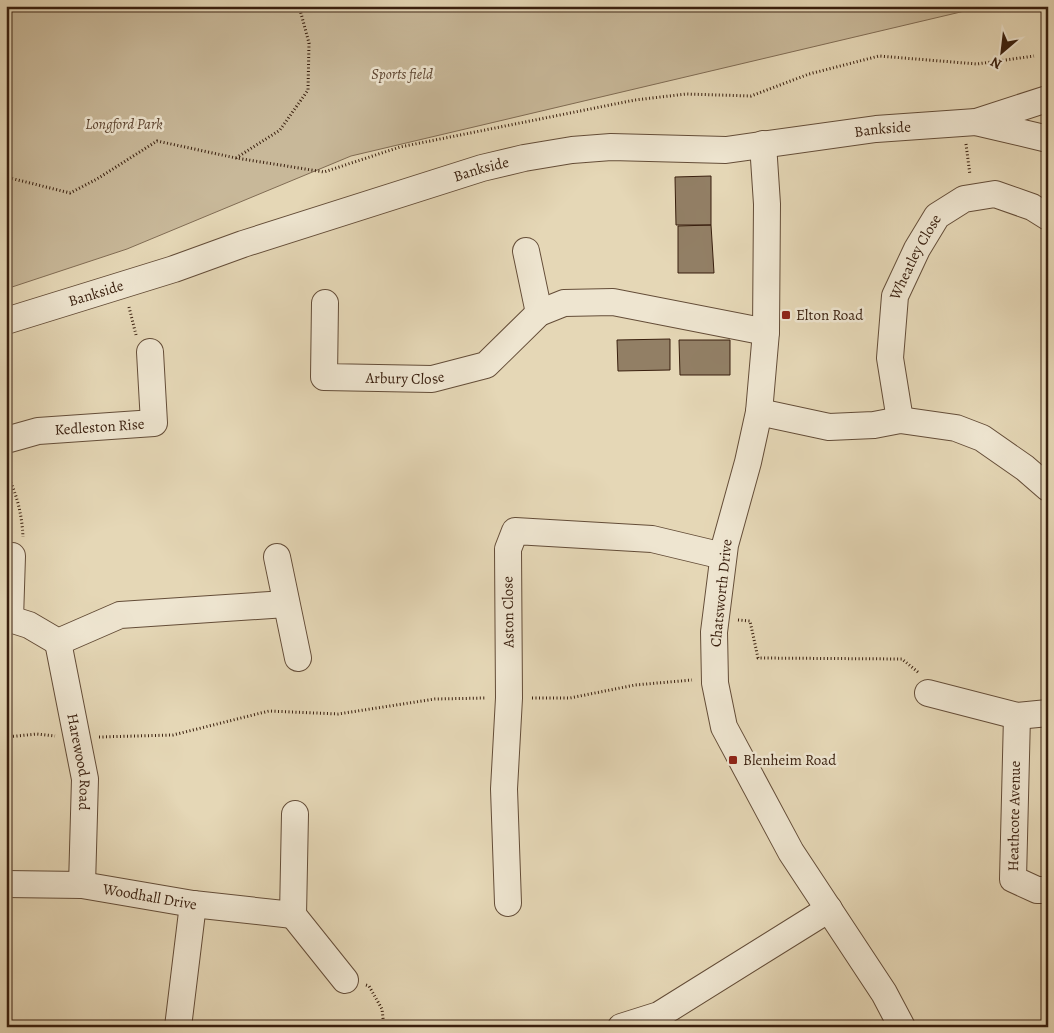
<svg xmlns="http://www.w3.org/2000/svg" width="1054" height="1033" viewBox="0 0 1054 1033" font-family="Alegreya,serif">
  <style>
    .green { fill: #c8b899; stroke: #806c54 }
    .building { fill: #927f65; stroke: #391f0e }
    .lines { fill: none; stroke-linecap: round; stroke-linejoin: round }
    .minor-casing { stroke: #644d38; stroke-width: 28 }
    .path { stroke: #391f0e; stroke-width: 3; stroke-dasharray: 1 2.5; stroke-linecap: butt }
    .minor { stroke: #eee5d0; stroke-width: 26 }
    .poi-dot { fill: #8f2418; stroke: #eee5d0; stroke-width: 2 }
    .labels { text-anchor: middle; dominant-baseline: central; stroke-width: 5; stroke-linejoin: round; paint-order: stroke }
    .park-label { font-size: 15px; font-style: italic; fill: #5d4531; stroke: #eee5d0 }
    .street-label { font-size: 15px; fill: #391f0e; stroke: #eee5d0 }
    .poi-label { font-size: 15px; fill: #391f0e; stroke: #eee5d0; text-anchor: start }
  </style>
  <rect width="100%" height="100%" fill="#e5d7b6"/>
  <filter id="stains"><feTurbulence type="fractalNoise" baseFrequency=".004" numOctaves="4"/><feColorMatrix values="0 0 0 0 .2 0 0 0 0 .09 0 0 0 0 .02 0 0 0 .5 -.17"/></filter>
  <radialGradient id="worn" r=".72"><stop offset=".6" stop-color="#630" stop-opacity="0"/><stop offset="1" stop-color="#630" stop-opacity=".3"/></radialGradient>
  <path class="green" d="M 6,6 L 986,6 L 351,156 L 127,249 L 6,289 Z"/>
  <path class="building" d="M 711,176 L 711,225 L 676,225 L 675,177 Z
    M 711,225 L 714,273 L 678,273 L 678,226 Z
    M 670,339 L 670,370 L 618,371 L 617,340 Z
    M 679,340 L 730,340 L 730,375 L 680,375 Z"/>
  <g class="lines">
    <defs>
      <g id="minor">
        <path d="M 976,122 L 1048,139"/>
        <path d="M 763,144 L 767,204 L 766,332 L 759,412 L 748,462 L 725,545 L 714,632 L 715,683 L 724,727 L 791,852 L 884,993 L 902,1027"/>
        <path d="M 526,251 L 539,313"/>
        <path id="s1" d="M 325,303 L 324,377 L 432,379 L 486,365 L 539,313 L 564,303 L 613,302 L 766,332"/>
        <path id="s2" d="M 6,321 L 174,269 L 243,244 L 482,168 L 524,158 L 572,150 L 611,147 L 726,150 L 876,129 L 976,122 L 1047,99"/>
        <path d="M 759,412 L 829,427 L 874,425 L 900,420 L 956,428 L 982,438 L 1025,468 L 1048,488"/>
        <path id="s3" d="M 900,420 L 890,358 L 895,296 L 917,249 L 937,216 L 964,199 L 995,194 L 1032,207 L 1048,217"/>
        <path id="s4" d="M 6,440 L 38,431 L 154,423 L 150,352"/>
        <path d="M 12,556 L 10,619 L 29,625 L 58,642 L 120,615 L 286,604"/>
        <path d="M 277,557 L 298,658"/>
        <path id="s5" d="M 58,642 L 85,779 L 82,885"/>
        <path d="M 928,693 L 1017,716 L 1048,713"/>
        <path d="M 1017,716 L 1013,879 L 1037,890 L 1048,890"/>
        <path d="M 295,814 L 293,915 L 345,980"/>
        <path id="s6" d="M 6,884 L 82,885 L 193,904 L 293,915"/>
        <path d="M 508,903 L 504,789 L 509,698 L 508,549 L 515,531 L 652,539 L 723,556"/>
        <path d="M 178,1027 L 193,904"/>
        <path d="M 621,1027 L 659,1015 L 829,909"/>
      </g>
    </defs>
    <use href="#minor" class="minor-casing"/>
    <path class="path" d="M 966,144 L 970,175
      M 236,158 L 280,130 L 308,90 L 309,43 L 299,6
      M 6,181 L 10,178 L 70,193 L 97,179 L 157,141 L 236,158 L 324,172 L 400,147 L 635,100 L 686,94 L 751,96 L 809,74 L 879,56 L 977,64 L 1034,56
      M 129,307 L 136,335
      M 6,473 C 17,493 22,515 23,537
      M 738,620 L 750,621 L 758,658 L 902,659 L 919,673
      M 532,698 L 570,698 L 635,685 L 692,680
      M 6,737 L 37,734 L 55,736
      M 99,737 L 173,735 L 269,711 L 338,714 L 435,699 L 486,698
      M 366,985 L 369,986 L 382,1009 L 384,1027
      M 445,1027 L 481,1027"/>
    <use href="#minor" class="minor"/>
  </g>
  <g class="poi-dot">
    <rect x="781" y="310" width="10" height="10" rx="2.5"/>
    <rect x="728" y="755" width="10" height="10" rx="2.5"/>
  </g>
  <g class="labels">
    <g class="park-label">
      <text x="402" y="74">Sports field</text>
      <text x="124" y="124">Longford Park</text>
    </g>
    <g class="street-label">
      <text stroke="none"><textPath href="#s2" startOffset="904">Bankside</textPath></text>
      <text stroke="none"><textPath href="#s2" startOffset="499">Bankside</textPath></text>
      <text stroke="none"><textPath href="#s3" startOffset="169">Wheatley Close</textPath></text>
      <text stroke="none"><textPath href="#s2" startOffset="94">Bankside</textPath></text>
      <text stroke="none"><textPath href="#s1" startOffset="155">Arbury Close</textPath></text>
      <text stroke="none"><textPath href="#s4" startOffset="95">Kedleston Rise</textPath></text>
      <text transform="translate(721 593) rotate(-84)">Chatsworth Drive</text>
      <text transform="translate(508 612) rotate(-91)">Aston Close</text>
      <text stroke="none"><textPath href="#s5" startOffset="122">Harewood Road</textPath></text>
      <text transform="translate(1014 816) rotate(-89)">Heathcote Avenue</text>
      <text stroke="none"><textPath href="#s6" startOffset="145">Woodhall Drive</textPath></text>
    </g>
    <g class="poi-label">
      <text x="796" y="315">Elton Road</text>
      <text x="743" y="760">Blenheim Road</text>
    </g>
  </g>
  <rect width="1054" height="1033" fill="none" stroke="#e5d7b6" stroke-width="25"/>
  <rect x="8" y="8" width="1039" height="1018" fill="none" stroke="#391f0e" stroke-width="2.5"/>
  <rect x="12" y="12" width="1029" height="1008" fill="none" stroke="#391f0e"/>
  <g transform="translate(1002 52) rotate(208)" stroke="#eee5d0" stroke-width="4" paint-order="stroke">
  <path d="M0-4L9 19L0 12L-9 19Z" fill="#391f0e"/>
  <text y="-8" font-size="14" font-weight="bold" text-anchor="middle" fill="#391f0e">N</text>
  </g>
  <rect width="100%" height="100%" filter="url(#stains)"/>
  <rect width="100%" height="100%" fill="url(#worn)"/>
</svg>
